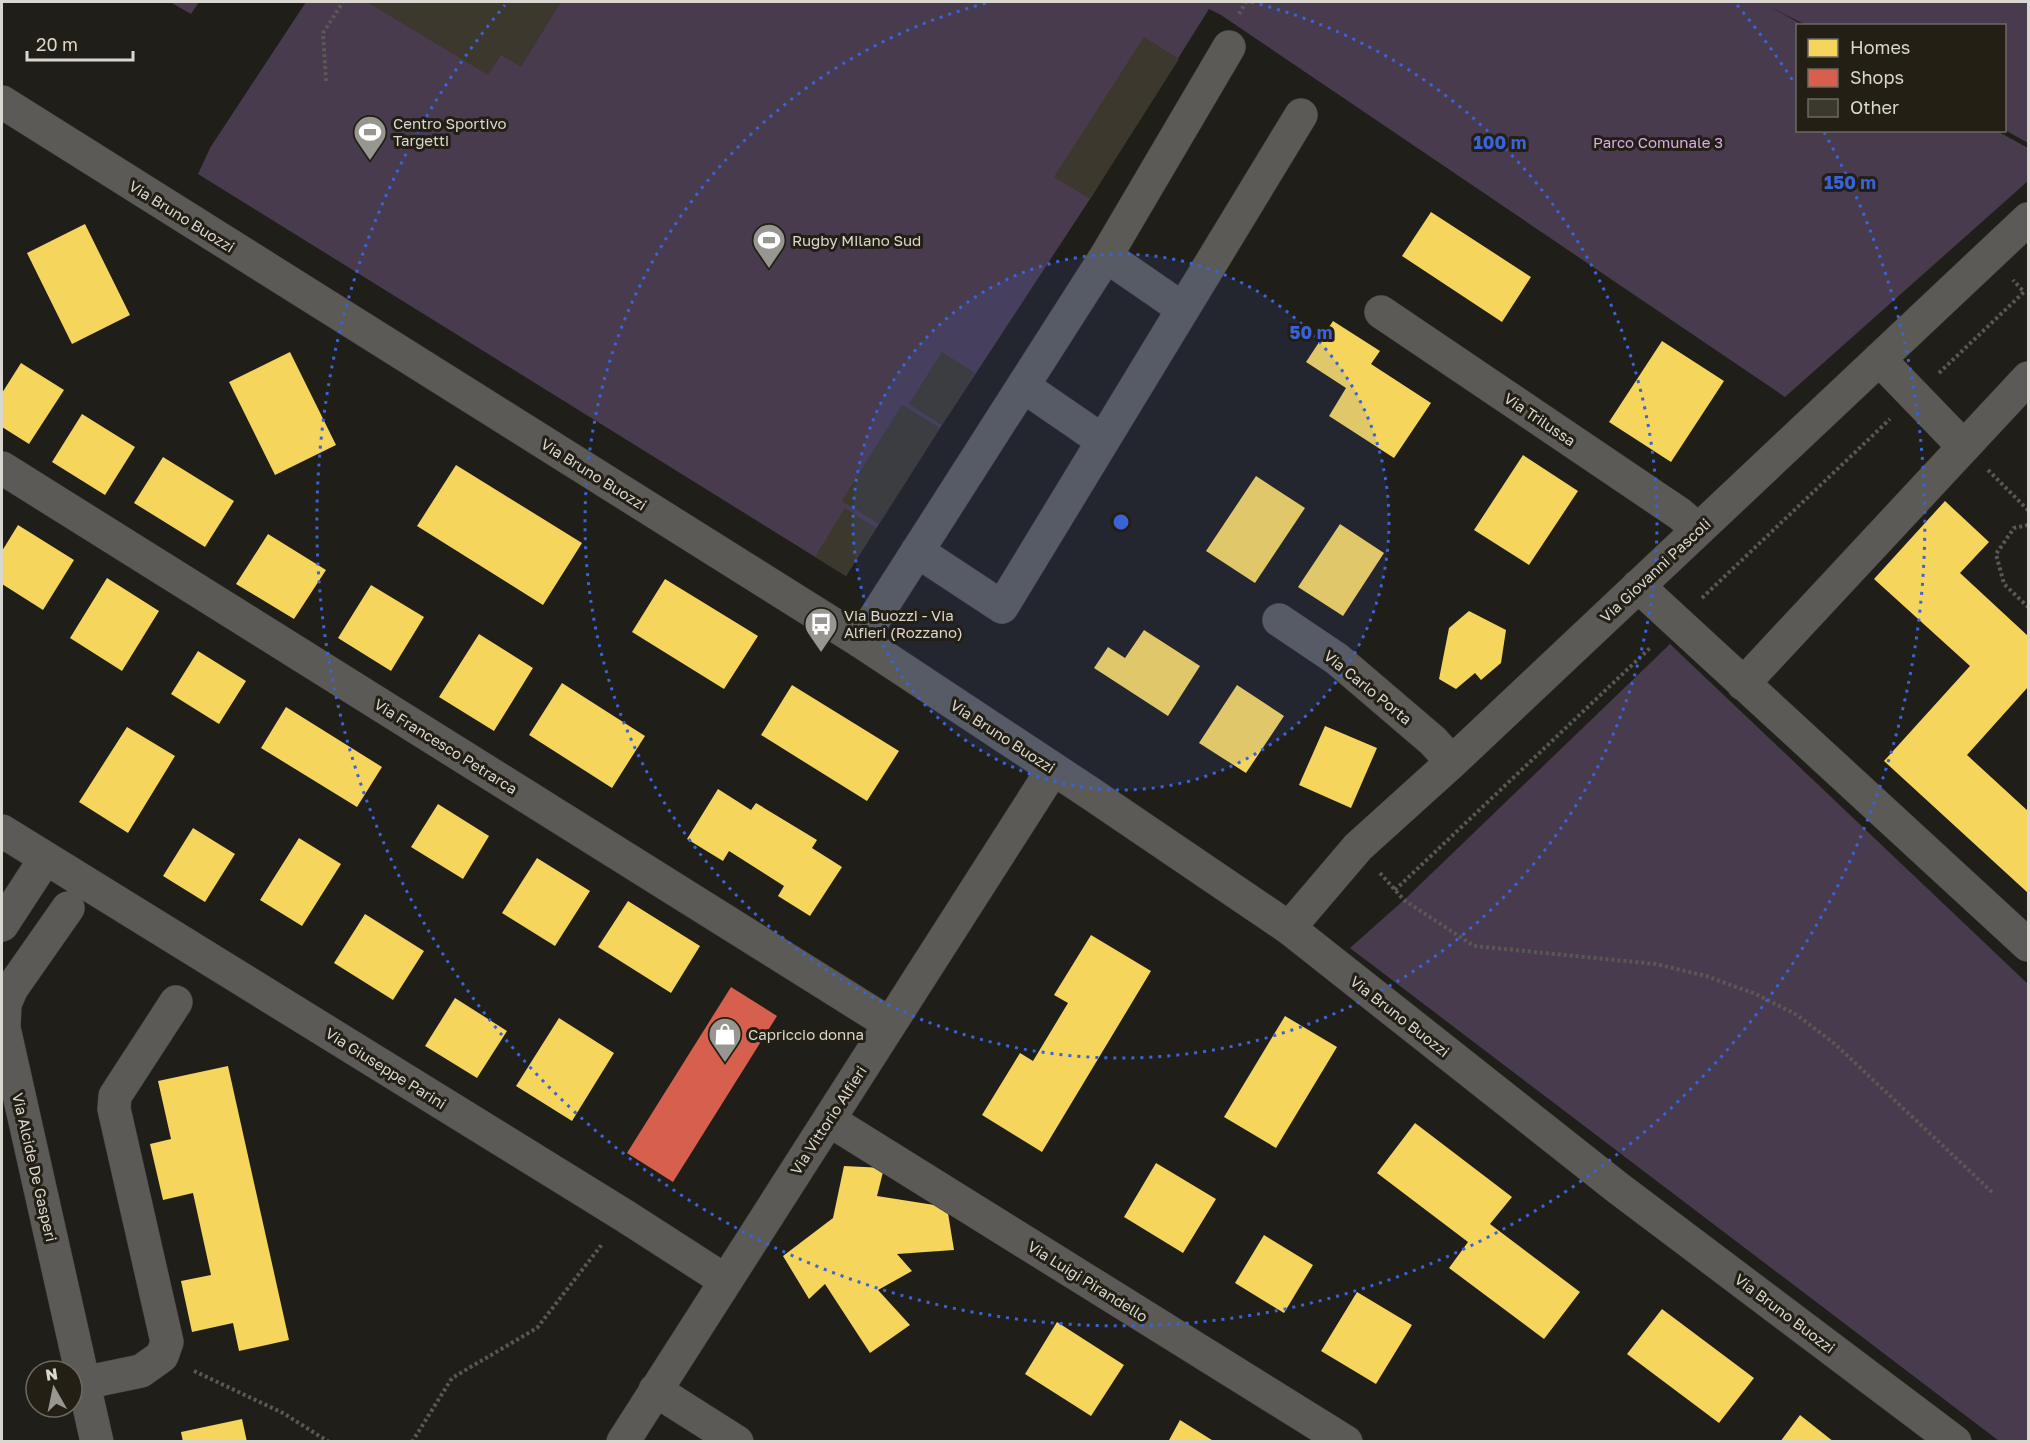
<svg xmlns="http://www.w3.org/2000/svg" width="2030" height="1443" viewBox="0 0 2030 1443" font-family="'Golos Text',sans-serif">
  <style>
    .green { fill: #483b4d }
    .homes { fill: #f6d55c }
    .shops { fill: #d6604d }
    .building { fill: #3c382d }
    .lines { fill: none; stroke-linecap: round; stroke-linejoin: round }
    .minor-casing { stroke: #3d3b36; stroke-width: 34 }
    .major-casing { stroke: #3d3b36; stroke-width: 34 }
    .path { stroke: #595854; stroke-width: 4; stroke-dasharray: 3 3; stroke-linecap: butt }
    .minor { stroke: #5b5a57; stroke-width: 33 }
    .major { stroke: #5c5a56; stroke-width: 33 }
    .ring { fill: none; stroke: #3963d7; stroke-width: 3; stroke-dasharray: 3 6 }
    .labels { text-anchor: middle; dominant-baseline: central; stroke-width: 6; stroke-linejoin: round; paint-order: stroke }
    .poi-label { font-size: 15px; fill: #d9d7d0; stroke: #231f15; text-anchor: start }
    .park-label { font-size: 15px; fill: #d7acec; stroke: #231f15 }
    .street-label { font-size: 15px; fill: #d9d7d0; stroke: #231f15 }
    .centre { fill: #3963d7; stroke: #231f15; stroke-width: 3 }
    .ring-label { font-size: 18px; text-anchor: middle; font-weight: bold; fill: #3963d7; stroke: #231f15; stroke-width: 6; stroke-linejoin: round; paint-order: stroke }
  </style>
  <rect width="100%" height="100%" fill="#201e18"/>
  <path class="green" d="M 170,2 L 199,2 L 191,14 Z
    M 306,2 L 2028,2 L 2028,143 L 2005,130 L 2004,26 L 1806,25 L 1770,7 L 1803,25 L 1798,26 L 1798,130 L 1997,131 L 2028,148 L 2028,181 L 1785,397 L 1221,15 L 1209,9 L 1090,199 L 942,425 L 846,576 L 198,174 L 210,148 Z
    M 1670,644 L 2028,984 L 2028,1441 L 1999,1441 L 1350,948 L 1404,900 Z"/>
  <path class="homes" d="M 1431,212 L 1531,277 L 1502,322 L 1402,256 Z
    M 85,224 L 130,315 L 72,344 L 27,253 Z
    M 1333,321 L 1380,351 L 1371,364 L 1431,403 L 1394,458 L 1329,416 L 1346,388 L 1306,362 Z
    M 1662,341 L 1724,381 L 1671,462 L 1609,422 Z
    M 290,352 L 336,445 L 275,475 L 229,382 Z
    M 21,363 L 64,390 L 29,444 L 2,427 L 2,393 Z
    M 82,414 L 135,447 L 105,495 L 52,462 Z
    M 1523,455 L 1578,491 L 1529,565 L 1474,530 Z
    M 163,457 L 234,501 L 205,547 L 134,503 Z
    M 456,465 L 582,543 L 543,605 L 417,526 Z
    M 1256,476 L 1305,508 L 1255,583 L 1206,551 Z
    M 1945,501 L 1989,542 L 1960,573 L 2028,636 L 2028,687 L 1967,755 L 2028,811 L 2028,893 L 1884,761 L 1970,666 L 1874,579 Z
    M 1340,524 L 1384,553 L 1343,616 L 1298,587 Z
    M 18,525 L 74,560 L 43,610 L 2,584 L 2,551 Z
    M 268,534 L 326,570 L 294,619 L 236,584 Z
    M 107,578 L 159,611 L 122,671 L 70,638 Z
    M 665,579 L 758,636 L 724,689 L 632,632 Z
    M 371,585 L 424,617 L 391,671 L 338,638 Z
    M 1469,611 L 1506,630 L 1501,663 L 1481,680 L 1475,673 L 1456,689 L 1439,679 L 1449,628 Z
    M 1144,630 L 1200,666 L 1168,716 L 1094,668 L 1108,647 L 1125,658 Z
    M 479,634 L 533,668 L 494,731 L 439,697 Z
    M 198,651 L 246,681 L 219,724 L 171,694 Z
    M 562,683 L 645,736 L 612,788 L 529,735 Z
    M 792,685 L 899,751 L 867,801 L 761,735 Z
    M 1237,685 L 1284,716 L 1246,773 L 1199,743 Z
    M 286,707 L 382,767 L 357,807 L 261,748 Z
    M 1325,726 L 1377,748 L 1351,808 L 1299,785 Z
    M 127,727 L 175,756 L 128,833 L 79,802 Z
    M 718,789 L 751,810 L 756,803 L 817,840 L 812,848 L 842,867 L 810,916 L 778,896 L 784,886 L 729,851 L 723,861 L 687,839 Z
    M 438,804 L 489,836 L 463,879 L 411,847 Z
    M 193,828 L 235,854 L 205,902 L 163,876 Z
    M 299,838 L 341,864 L 302,926 L 260,900 Z
    M 537,858 L 590,891 L 555,946 L 502,913 Z
    M 628,901 L 700,946 L 671,993 L 598,947 Z
    M 365,914 L 424,951 L 393,1000 L 334,963 Z
    M 1091,935 L 1151,971 L 1042,1152 L 982,1115 L 1020,1053 L 1033,1061 L 1068,1003 L 1054,995 Z
    M 455,998 L 507,1031 L 477,1078 L 425,1046 Z
    M 1285,1016 L 1337,1047 L 1276,1148 L 1224,1117 Z
    M 559,1018 L 614,1053 L 572,1121 L 516,1086 Z
    M 228,1066 L 289,1340 L 239,1351 L 233,1323 L 192,1332 L 181,1281 L 211,1275 L 193,1193 L 163,1200 L 150,1144 L 171,1139 L 158,1081 Z
    M 1415,1123 L 1512,1197 L 1490,1224 L 1580,1292 L 1544,1339 L 1449,1268 L 1468,1242 L 1377,1173 Z
    M 1156,1163 L 1216,1199 L 1183,1253 L 1124,1217 Z
    M 844,1166 L 884,1168 L 877,1196 L 947,1207 L 954,1250 L 897,1254 L 912,1271 L 878,1290 L 910,1325 L 870,1353 L 825,1284 L 809,1299 L 783,1256 L 833,1218 Z
    M 1264,1235 L 1313,1265 L 1284,1313 L 1235,1283 Z
    M 1357,1292 L 1412,1325 L 1376,1384 L 1321,1351 Z
    M 1662,1309 L 1754,1378 L 1719,1423 L 1627,1354 Z
    M 1057,1322 L 1124,1365 L 1091,1416 L 1025,1374 Z
    M 1800,1415 L 1834,1442 L 1780,1442 Z
    M 242,1419 L 247,1442 L 183,1442 L 181,1432 Z
    M 1180,1420 L 1215,1442 L 1168,1442 Z"/>
  <path class="shops" d="M 731,987 L 777,1016 L 673,1182 L 627,1153 Z"/>
  <path class="building" d="M 367,2 L 561,2 L 521,67 L 501,55 L 488,75 Z
    M 1144,37 L 1179,59 L 1090,199 L 1054,177 Z
    M 942,352 L 975,373 L 942,425 L 909,404 Z
    M 902,405 L 940,428 L 879,524 L 842,501 Z
    M 845,508 L 876,528 L 846,576 L 815,557 Z"/>
  <g class="lines">
    <defs>
      <path id="minor" d="M 1106,256 L 1183,309
        M 1381,312 L 1680,514 L 1697,529
        M 1879,359 L 1964,447
        M 1023,386 L 1103,441
        M 2,468 L 890,1024
        M 917,551 L 1002,607 L 1301,115
        M 1638,586 L 2028,945
        M 1279,620 L 1337,659 L 1433,741 L 1452,762
        M 860,641 L 1106,256 L 1229,47
        M 1743,684 L 2028,378
        M 2,831 L 625,1216 L 726,1281
        M 68,908 L 12,988 L 5,1004 L 4,1028 L 97,1442
        M 2,925 L 45,859
        M 1289,928 L 1358,847 L 1452,762 L 2028,219
        M 829,1120 L 1346,1442
        M 83,1383 L 141,1371 L 162,1356 L 167,1342 L 114,1109 L 115,1096 L 176,1002
        M 655,1390 L 737,1442
        M 623,1442 L 1053,769"/>
      <path id="major" d="M 2,102 L 860,641 L 1090,793 L 1289,928 L 1618,1188 L 1955,1442"/>
    </defs>
    <use href="#minor" class="minor-casing"/>
    <use href="#major" class="major-casing"/>
    <path class="path" d="M 1239,14 L 1246,2
      M 326,81 L 323,33 L 343,2
      M 1939,373 L 2024,292 L 2013,280
      M 1988,470 L 2028,510
      M 2028,525 L 2014,528 L 1996,554 L 2004,584 L 2028,607
      M 1702,598 L 1890,419
      M 1380,873 L 1404,900 L 1474,946 L 1656,964 L 1706,976 L 1756,994 L 1797,1015 L 1835,1044 L 1993,1193
      M 1395,890 L 1651,647
      M 194,1371 L 283,1413 L 329,1442
      M 412,1442 L 452,1378 L 537,1328 L 603,1243"/>
    <use href="#minor" class="minor"/>
    <use href="#major" class="major"/>
  </g>
  <circle cx="1121" cy="522" r="268" fill="#3963d7" fill-opacity=".12"/>
  <g class="ring">
    <circle cx="1121" cy="522" r="268"/>
    <path d="M1251 2A536 536 0 1 1 991 2"/>
    <path d="M1737 5A804 804 0 0 1 1795 84M1824 132A804 804 0 1 1 505 5"/>
  </g>
  <defs>
    <symbol id="stadium-pin" viewBox="-11 -11 22 30"><path d="M0 17L-7.5 6A9.5 9.5 0 1 1 7.5 6Z" fill="#989690" stroke="#231f15"/><path d="M0-5a6.5 5 0 1 0 0 10a6.5 5 0 1 0 0-10ZM-3.5-1.8h7v3.6h-7Z" fill="#fff"/></symbol>
    <symbol id="bus-pin" viewBox="-11 -11 22 30"><path d="M0 17L-7.5 6A9.5 9.5 0 1 1 7.5 6Z" fill="#989690" stroke="#231f15"/><path d="M-5-6H5V4H4V6H2V4H-2V6H-4V4H-5ZM-3.5-4V0h7V-4ZM-3.5 1.2v1.5H-2V1.2ZM2 1.2v1.5H3.5V1.2Z" fill="#fff"/></symbol>
    <symbol id="shop-pin" viewBox="-11 -11 22 30"><path d="M0 17L-7.5 6A9.5 9.5 0 1 1 7.5 6Z" fill="#989690" stroke="#231f15"/><path d="M-5-2.5h2.3a2.7 3.5 0 0 1 5.4 0H5L5.5 6h-11ZM-1.5-2.5h3a1.5 2.3 0 0 0-3 0Z" fill="#fff"/></symbol>
  </defs>
  <g fill-rule="evenodd">
    <use href="#stadium-pin" x="351" y="113" width="38" height="52"/>
    <use href="#stadium-pin" x="750" y="221" width="38" height="52"/>
    <use href="#bus-pin" x="802" y="605" width="38" height="52"/>
    <use href="#shop-pin" x="706" y="1015" width="38" height="52"/>
  </g>
  <g class="labels">
    <g class="poi-label">
      <text x="393" y="123">Centro Sportivo<tspan x="393" dy="17">Targetti</tspan></text>
      <text x="792" y="240">Rugby Milano Sud</text>
      <text x="844" y="615">Via Buozzi - Via<tspan x="844" dy="17">Alfieri (Rozzano)</tspan></text>
      <text x="748" y="1034">Capriccio donna</text>
    </g>
    <g class="park-label">
      <text x="1658" y="142">Parco Comunale 3</text>
    </g>
    <g class="street-label">
      <text transform="translate(182 216) rotate(32)">Via Bruno Buozzi</text>
      <text transform="translate(1540 419) rotate(34)">Via Trilussa</text>
      <text transform="translate(594 474) rotate(32)">Via Bruno Buozzi</text>
      <text transform="translate(1655 570) rotate(-43)">Via Giovanni Pascoli</text>
      <text transform="translate(1368 687) rotate(39)">Via Carlo Porta</text>
      <text transform="translate(1003 736) rotate(33)">Via Bruno Buozzi</text>
      <text transform="translate(446 746) rotate(32)">Via Francesco Petrarca</text>
      <text transform="translate(1400 1016) rotate(38)">Via Bruno Buozzi</text>
      <text transform="translate(386 1068) rotate(32)">Via Giuseppe Parini</text>
      <text transform="translate(828 1120) rotate(-57)">Via Vittorio Alfieri</text>
      <text transform="translate(35 1167) rotate(77)">Via Alcide De Gasperi</text>
      <text transform="translate(1088 1281) rotate(32)">Via Luigi Pirandello</text>
      <text transform="translate(1785 1313) rotate(37)">Via Bruno Buozzi</text>
    </g>
  </g>
  <circle cx="1121" cy="522" r="9" class="centre"/>
  <g class="ring-label">
    <text x="1500" y="149">100 m</text>
    <text x="1850" y="189">150 m</text>
    <text x="1311" y="339">50 m</text>
  </g>
  <rect width="2030" height="1443" fill="none" stroke="#d9d7d0" stroke-width="6"/>
  <rect x="1796" y="24" width="210" height="108" fill="#231f15" stroke="#6c6960" stroke-width="1.5"/>
  <rect x="1808" y="39" width="30" height="18" fill="#f6d55c" stroke="#6c6960" stroke-width="1.5"/>
  <text x="1850" y="54" font-size="18" fill="#d9d7d0">Homes</text>
  <rect x="1808" y="69" width="30" height="18" fill="#d6604d" stroke="#6c6960" stroke-width="1.5"/>
  <text x="1850" y="84" font-size="18" fill="#d9d7d0">Shops</text>
  <rect x="1808" y="99" width="30" height="18" fill="#3c382d" stroke="#6c6960" stroke-width="1.5"/>
  <text x="1850" y="114" font-size="18" fill="#d9d7d0">Other</text>
  <g transform="translate(54 1389) rotate(351)"><circle r="28" fill="#231f15" stroke="#6c6960" stroke-width="1.5"/>
  <path d="M0-4.5L10 22L0 15L-10 22Z" fill="#989690"/>
  <text y="-9" font-size="16" font-weight="bold" text-anchor="middle" fill="#d9d7d0">N</text>
  </g>
  <path d="M27 51v9h106v-9" fill="none" stroke="#d9d7d0" stroke-width="3"/>
  <text x="36" y="51" font-size="18" fill="#d9d7d0" stroke="#231f15" stroke-width="4.5" paint-order="stroke">20 m</text>
</svg>
